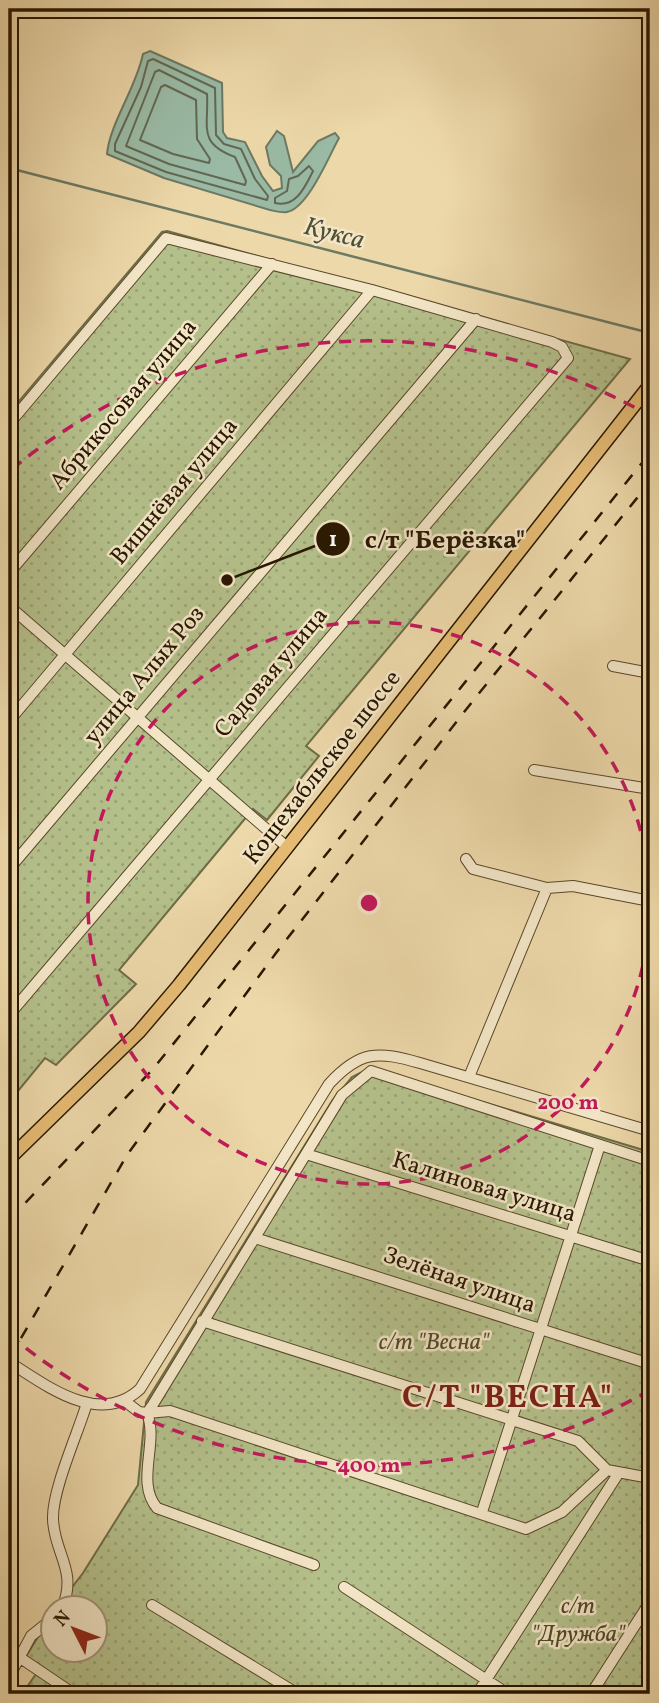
<svg xmlns="http://www.w3.org/2000/svg" width="659" height="1703" viewBox="0 0 659 1703" font-family="Vollkorn,serif">
  <style>
    .green { fill: url(#green-dots); stroke: #6e6c46; stroke-width: 2 }
    .water { fill: #9abaa5; stroke: #6c7963; stroke-width: 2 }
    .lines { fill: none; stroke-linecap: round; stroke-linejoin: round }
    .shore { stroke: #616852; stroke-width: 2 }
    .stream { stroke: #6c7963; stroke-width: 2.5 }
    .minor-casing { stroke: #59472a; stroke-width: 12 }
    .major-casing { stroke: #281700; stroke-width: 15 }
    .minor { stroke: #f3e6c7; stroke-width: 10 }
    .major { stroke: #e6bc74; stroke-width: 12 }
    .rail { stroke: #281700; stroke-width: 2.5; stroke-dasharray: 12 12; stroke-linecap: butt }
    .ring { fill: none; stroke: #c2185b; stroke-width: 3.5; stroke-dasharray: 12 9 }
    .labels { text-anchor: middle; dominant-baseline: central; stroke-width: 5; stroke-linejoin: round; paint-order: stroke }
    .street-label { font-size: 24px; fill: #281700; stroke: #f3e6c7 }
    .park-label { font-size: 24px; font-style: italic; fill: #524a2a; stroke: #f3e6c7 }
    .water-label { font-size: 26px; font-style: italic; fill: #50503a; stroke: #f3e6c7 }
    .district-label { font-size: 32px; font-weight: bold; letter-spacing: 2px; fill: #7a1f14; stroke: #f3e6c7 }
    .centre { fill: #c2185b; stroke: #f3e6c7; stroke-width: 3.5 }
    .ring-label { font-size: 21px; text-anchor: middle; font-weight: bold; fill: #c2185b; stroke: #f3e6c7; stroke-width: 5; stroke-linejoin: round; paint-order: stroke }
    .leader { fill: none; stroke: #281700; stroke-width: 2.5 }
    .callout-dot { fill: #281700; stroke: #f3e6c7; stroke-width: 2.5 }
    .mark-label { font-size: 21px; text-anchor: middle; font-weight: bold; fill: #fff }
    .callout-label { font-size: 26px; text-anchor: middle; font-weight: bold; fill: #281700; stroke: #f3e6c7; stroke-width: 5; stroke-linejoin: round; paint-order: stroke }
  </style>
  <defs>
    <pattern id="green-dots" width="8" height="8" patternUnits="userSpaceOnUse" patternTransform="scale(1.75)"><rect width="8" height="8" fill="#b4c08b"/><path d="M2 2h.1M6 6h.1" fill="none" stroke="#9ba476" stroke-width="1.8" stroke-linecap="round"/></pattern>
  </defs>
  <rect width="100%" height="100%" fill="#edd8a9"/>
  <filter id="stains"><feTurbulence type="fractalNoise" baseFrequency=".00286" numOctaves="4"/><feColorMatrix values="0 0 0 0 .2 0 0 0 0 .09 0 0 0 0 .02 0 0 0 .5 -.17"/></filter>
  <radialGradient id="worn" r=".72"><stop offset=".6" stop-color="#630" stop-opacity="0"/><stop offset="1" stop-color="#630" stop-opacity=".3"/></radialGradient>
  <path class="green" d="M 167,231 L 630,359 L 306,746 L 319,756 L 267,820 L 253,809 L 119,970 L 136,984 L 56,1065 L 45,1058 L 9,1102 L 9,413 L 162,232 Z
    M 370,1068 L 650,1152 L 650,1694 L 22,1694 L 36,1674 L 22,1663 L 52,1614 L 52,1650 L 94,1650 L 94,1608 L 56,1608 L 83,1573 L 138,1485 L 146,1402 L 332,1101 L 352,1077 Z"/>
  <path class="water" d="M 150,51 L 222,83 L 223,132 L 227,138 L 245,142 L 262,176 L 273,191 L 282,188 L 281,176 L 270,165 L 266,147 L 277,131 L 284,136 L 293,172 L 318,141 L 335,133 L 339,138 C 329,156 308,208 287,212 C 282,213 275,211 270,210 L 164,178 L 107,154 C 110,123 136,88 143,54 Z"/>
  <g class="lines">
    <path class="shore" d="M 153,59 L 215,88 L 216,135 L 224,144 L 241,149 L 255,179 L 268,196 L 267,200 L 166,172 L 115,151 L 115,144 L 141,87 L 148,61 Z
      M 159,70 L 207,94 C 209,127 197,143 235,157 L 246,181 L 245,185 L 169,164 L 126,146 L 155,72 Z
      M 165,85 L 196,100 L 197,139 L 210,159 L 209,163 L 173,154 L 140,140 L 161,87 Z
      M 309,166 L 313,171 C 305,187 296,208 275,203 L 275,198 L 287,191 L 289,179 L 298,176 Z"/>
    <path class="stream" d="M 9,168 L 650,333"/>
    <defs>
      <path id="minor" d="M 9,424 L 166,238 L 372,290 L 552,342 L 562,347 L 568,358 L 9,1015
        M 9,573 L 272,264
        M 9,606 L 287,847
        M 613,666 L 650,673
        M 9,721 L 372,290
        M 534,770 L 650,789
        M 466,859 L 473,869 L 547,888 L 573,886 L 650,901
        M 9,869 L 476,319
        M 469,1077 L 547,888
        M 306,1154 L 650,1261
        M 255,1238 L 650,1364
        M 202,1321 L 578,1441 L 607,1470 L 650,1478
        M 9,1362 C 47,1386 99,1427 140,1389 L 329,1084 C 360,1050 378,1051 420,1063 L 650,1131
        M 126,1402 L 139,1412 L 147,1413 L 152,1406 L 342,1095 L 371,1071 L 650,1161
        M 482,1512 L 600,1145
        M 314,1565 L 157,1508 C 135,1482 159,1443 147,1413 L 170,1411 L 526,1529 L 562,1512 L 607,1470
        M 344,1587 L 508,1694
        M 152,1605 L 298,1694
        M 62,1608 C 78,1570 54,1554 53,1519 C 52,1490 78,1433 87,1403
        M 19,1657 L 74,1694
        M 9,1677 L 31,1636 L 52,1619
        M 477,1694 L 618,1474
        M 591,1694 L 650,1602"/>
      <path id="major" d="M 9,1159 L 139,1032 L 179,985 L 650,385"/>
    </defs>
    <use href="#minor" class="minor-casing"/>
    <use href="#major" class="major-casing"/>
    <use href="#minor" class="minor"/>
    <use href="#major" class="major"/>
    <path class="rail" d="M 9,1220 L 153,1069 L 650,453
      M 9,1359 L 127,1155 L 276,953 L 472,702 L 650,482"/>
  </g>
  <g class="ring">
    <circle cx="369" cy="903" r="281"/>
    <path d="M650 1390A562 562 0 0 1 12 1337M12 469A562 562 0 0 1 650 416"/>
  </g>
  <g class="labels">
    <g class="street-label">
      <text transform="translate(124 405) rotate(-50)">Абрикосовая улица</text>
      <text transform="translate(175 492) rotate(-50)">Вишнёвая улица</text>
      <text transform="translate(272 673) rotate(-50)">Садовая улица</text>
      <text transform="translate(145 676) rotate(-50)">улица Алых Роз</text>
      <text transform="translate(323 768) rotate(-52)">Кошехабльское шоссе</text>
      <text transform="translate(484 1188) rotate(17)">Калиновая улица</text>
      <text transform="translate(459 1281) rotate(19)">Зелёная улица</text>
    </g>
    <g class="park-label">
      <text x="434" y="1343">с/т "Весна"</text>
      <text x="578" y="1607">с/т<tspan x="578" dy="28">"Дружба"</tspan></text>
    </g>
    <g class="water-label">
      <text transform="translate(334 234) rotate(14)">Кукса</text>
    </g>
    <g class="district-label">
      <text x="508" y="1399">С/Т "ВЕСНА"</text>
    </g>
  </g>
  <circle cx="369" cy="903" r="10" class="centre"/>
  <g class="ring-label">
    <text x="568" y="1109">200 m</text>
    <text x="369" y="1472">400 m</text>
  </g>
  <path class="leader" d="M227 580L333 539"/>
  <g class="callout-dot">
    <circle cx="227" cy="580" r="7"/>
    <circle cx="333" cy="539" r="18"/>
  </g>
  <g class="mark-label">
    <text x="333" y="546">1</text>
  </g>
  <g class="callout-label">
    <text x="445" y="548">с/т "Берёзка"</text>
  </g>
  <rect width="659" height="1703" fill="none" stroke="#edd8a9" stroke-width="35"/>
  <rect x="10" y="10" width="638" height="1682" fill="none" stroke="#281700" stroke-width="3.5"/>
  <rect x="18" y="18" width="624" height="1668" fill="none" stroke="#281700" stroke-width="2"/>
  <g transform="translate(74 1629) rotate(312)"><circle r="33" fill="#f3e6c7" stroke="#a29377" stroke-width="2"/>
  <path d="M0-5L12 26L0 18L-12 26Z" fill="#8f2418"/>
  <text y="-10" font-size="19" font-weight="bold" text-anchor="middle" fill="#281700">N</text>
  </g>
  <rect width="100%" height="100%" filter="url(#stains)"/>
  <rect width="100%" height="100%" fill="url(#worn)"/>
</svg>
